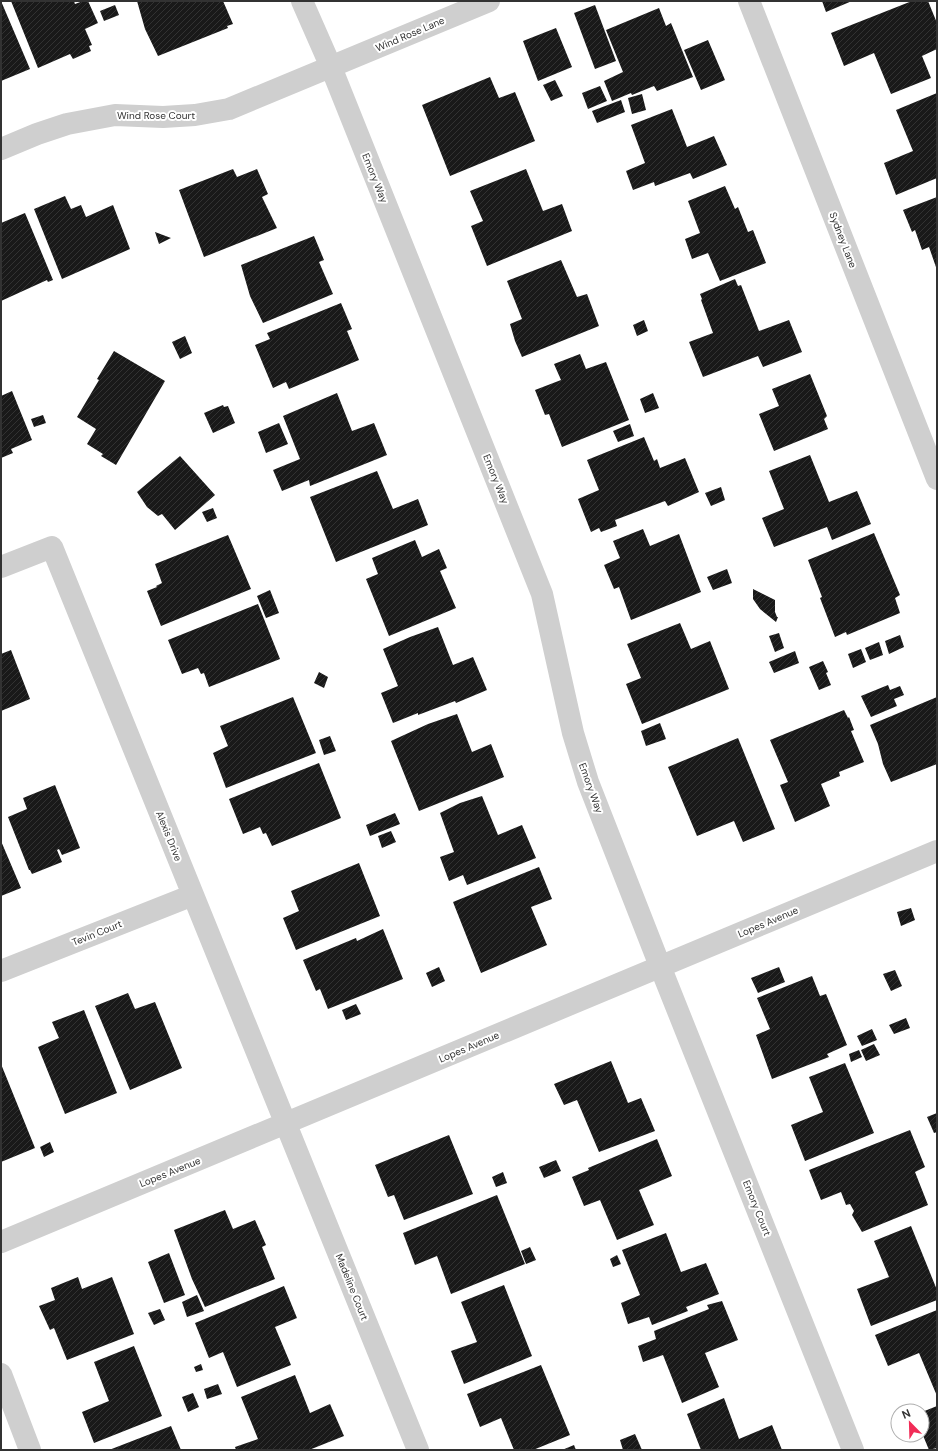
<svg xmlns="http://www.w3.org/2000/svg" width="938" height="1451" viewBox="0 0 938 1451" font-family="'DM Sans',sans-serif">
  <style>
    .building { fill: url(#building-hatch) }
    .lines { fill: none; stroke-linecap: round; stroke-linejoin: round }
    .minor { stroke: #cfcfcf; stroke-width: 22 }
    .labels { text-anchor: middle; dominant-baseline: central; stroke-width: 4; stroke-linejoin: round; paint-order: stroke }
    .street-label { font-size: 10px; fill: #323232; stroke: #fff }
  </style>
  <defs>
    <pattern id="building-hatch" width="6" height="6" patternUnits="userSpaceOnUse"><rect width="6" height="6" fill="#191919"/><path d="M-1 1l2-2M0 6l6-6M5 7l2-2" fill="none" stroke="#323232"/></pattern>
  </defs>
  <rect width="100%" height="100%" fill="#fff"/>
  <path class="building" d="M 1,1 L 30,69 L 1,81 Z
    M 11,1 L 74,1 L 75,4 L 83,1 L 88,1 L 98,23 L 85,29 L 92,45 L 89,46 L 91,51 L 73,59 L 70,54 L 38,68 Z
    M 137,1 L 223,1 L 233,24 L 227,26 L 228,28 L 158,56 L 145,29 Z
    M 822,1 L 852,1 L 826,12 Z
    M 912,1 L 928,1 L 937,23 L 937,49 L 922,56 L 931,78 L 891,94 L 874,53 L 844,66 L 831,33 Z
    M 115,5 L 119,15 L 104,21 L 100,11 Z
    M 595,5 L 616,61 L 595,69 L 574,13 Z
    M 659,8 L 666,26 L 671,23 L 693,77 L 657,91 L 654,86 L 632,95 L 631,93 L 612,101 L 604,81 L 623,72 L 606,30 Z
    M 556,28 L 572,67 L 538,81 L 523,41 Z
    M 708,40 L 725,80 L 701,90 L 684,50 Z
    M 490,77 L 499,98 L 515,92 L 535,141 L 450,176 L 422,105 Z
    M 555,80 L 563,96 L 551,101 L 543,85 Z
    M 600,86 L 607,101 L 588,109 L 582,93 Z
    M 937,93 L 937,178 L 896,195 L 884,163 L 913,151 L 896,110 Z
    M 642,94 L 646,110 L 632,114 L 628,98 Z
    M 621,100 L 625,112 L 597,123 L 592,111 Z
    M 672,109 L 687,147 L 714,136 L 727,165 L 693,179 L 690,173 L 655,186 L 654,182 L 633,190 L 626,171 L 645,163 L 631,125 Z
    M 233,169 L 237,177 L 257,169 L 268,194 L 262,197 L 277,228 L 204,257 L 179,190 Z
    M 526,169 L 543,211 L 562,204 L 572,231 L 487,266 L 471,226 L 483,221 L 470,191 Z
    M 725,186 L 735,209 L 738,207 L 748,232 L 753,230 L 766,263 L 720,281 L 708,253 L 692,259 L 685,239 L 700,233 L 688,201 Z
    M 65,196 L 71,209 L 81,205 L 86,217 L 113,205 L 130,249 L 62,279 L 34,209 Z
    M 937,197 L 937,270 L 929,247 L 922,250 L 915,230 L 912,232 L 903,210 Z
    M 25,213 L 53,280 L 48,282 L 47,280 L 1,301 L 1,223 Z
    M 155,232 L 171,238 L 159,244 Z
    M 314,236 L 324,260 L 319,262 L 333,294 L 263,323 L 250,296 L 241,265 Z
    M 561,260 L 577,297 L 587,294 L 599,326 L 522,357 L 515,341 L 510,324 L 522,319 L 507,281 Z
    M 735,279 L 738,286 L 741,285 L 759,331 L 789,320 L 802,352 L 763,367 L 758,356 L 703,377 L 689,342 L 713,333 L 701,300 L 702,299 L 700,294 Z
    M 341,303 L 352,329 L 347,331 L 359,360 L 289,389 L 286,382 L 273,388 L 255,345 L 270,339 L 267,333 Z
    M 644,320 L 648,331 L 637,336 L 633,325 Z
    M 185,336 L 192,353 L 180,359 L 172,342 Z
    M 114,351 L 165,381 L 116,465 L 101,456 L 103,454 L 87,444 L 96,429 L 77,417 L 99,380 L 97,379 Z
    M 580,354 L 586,369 L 606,362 L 629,420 L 562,447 L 549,414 L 545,415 L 535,390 L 561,380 L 554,364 Z
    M 810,374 L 827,416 L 824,419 L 828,429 L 774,451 L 759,414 L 779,406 L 772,389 Z
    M 12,391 L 32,440 L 11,449 L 13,453 L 1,458 L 1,396 Z
    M 337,393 L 352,431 L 374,423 L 387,455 L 310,486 L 309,480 L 282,491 L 273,470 L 300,459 L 283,416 Z
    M 653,393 L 659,408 L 645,413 L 640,399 Z
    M 223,405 L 224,407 L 228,406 L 235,423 L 213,433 L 204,413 Z
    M 43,415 L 46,423 L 34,427 L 31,419 Z
    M 279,423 L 288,444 L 266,453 L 258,432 Z
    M 630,424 L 634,436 L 618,442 L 613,431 Z
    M 644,437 L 654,461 L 657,459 L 660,468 L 685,458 L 699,492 L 668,506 L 665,501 L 615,520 L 617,526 L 601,532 L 599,528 L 591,532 L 578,499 L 599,490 L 587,460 Z
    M 810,455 L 829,502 L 857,491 L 871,524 L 832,540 L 827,527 L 774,547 L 762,518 L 784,509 L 769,471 Z
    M 180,456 L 215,495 L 175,530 L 162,514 L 158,516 L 147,507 L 137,492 Z
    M 377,471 L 393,509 L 418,499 L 428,525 L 336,562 L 310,497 Z
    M 721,487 L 725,500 L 711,506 L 705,493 Z
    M 213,508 L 217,518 L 207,522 L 202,512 Z
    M 643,529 L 650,546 L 679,534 L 701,592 L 631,620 L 619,587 L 614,589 L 604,565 L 620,558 L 613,541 Z
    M 874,533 L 900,595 L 895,598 L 900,613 L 847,635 L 846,632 L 835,637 L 820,598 L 822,597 L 808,560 Z
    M 228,535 L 251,589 L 161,626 L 147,591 L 157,587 L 156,586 L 162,583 L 155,564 Z
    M 415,540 L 422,557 L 439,549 L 447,568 L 440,571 L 456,608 L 389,636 L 366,579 L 378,574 L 372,558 Z
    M 727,569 L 732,583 L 713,590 L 707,577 Z
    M 753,589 L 775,600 L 775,612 L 777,617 L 778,617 L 776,622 L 760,609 L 753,599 Z
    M 270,590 L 279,613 L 266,618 L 257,596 Z
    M 258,604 L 280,659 L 209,687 L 204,673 L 201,674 L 198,668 L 182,674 L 168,640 Z
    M 680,623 L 691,649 L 710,641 L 729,689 L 642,724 L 626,684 L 641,678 L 627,644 Z
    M 438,627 L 453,665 L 473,657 L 487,690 L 456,703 L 455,701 L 418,715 L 418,713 L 393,723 L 381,693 L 398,686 L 383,649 L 410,637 Z
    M 779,633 L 784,648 L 775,652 L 769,636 Z
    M 900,635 L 904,647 L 889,654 L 885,641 Z
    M 879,642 L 883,655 L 870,660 L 865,648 Z
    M 861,649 L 866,662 L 853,668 L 848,654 Z
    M 11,650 L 30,699 L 1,711 L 1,654 Z
    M 795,651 L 799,663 L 774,673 L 769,662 Z
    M 823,661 L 828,672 L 826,673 L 831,685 L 819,690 L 809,667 Z
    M 319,672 L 328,677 L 324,688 L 314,683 Z
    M 888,685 L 890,690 L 900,686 L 904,695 L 894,699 L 897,706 L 871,717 L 861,696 Z
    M 293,697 L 316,753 L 226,788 L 213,753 L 228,746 L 220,726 Z
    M 937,697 L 937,764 L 891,782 L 883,764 L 878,744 L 870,725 Z
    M 844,710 L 848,718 L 849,717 L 854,730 L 851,731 L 864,762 L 839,772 L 840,776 L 821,784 L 830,806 L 795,822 L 780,785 L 788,782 L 770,740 Z
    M 457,714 L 472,752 L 491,744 L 504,777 L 419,811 L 391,741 L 428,724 Z
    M 660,723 L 666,739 L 646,746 L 641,731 Z
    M 330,736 L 336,751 L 324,755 L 319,740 Z
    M 738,738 L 775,829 L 743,842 L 734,821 L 697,836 L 668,767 Z
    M 319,763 L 341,818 L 272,846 L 266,833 L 263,834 L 260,827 L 243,834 L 229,799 Z
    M 55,785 L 80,848 L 62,855 L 59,849 L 57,850 L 62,862 L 32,874 L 30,870 L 29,870 L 8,817 L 27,809 L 23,798 Z
    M 482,796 L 498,835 L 522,825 L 536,858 L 467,885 L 463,875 L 449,881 L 440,857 L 454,852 L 440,813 L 460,803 Z
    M 395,813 L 400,824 L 370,836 L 366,825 Z
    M 391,831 L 396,842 L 382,848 L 378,836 Z
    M 1,841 L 21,888 L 1,896 Z
    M 359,863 L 380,916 L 296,950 L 283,918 L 299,911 L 291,891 Z
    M 539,867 L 552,899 L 531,907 L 547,945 L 481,973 L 453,902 Z
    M 911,908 L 915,920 L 901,926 L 897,912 Z
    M 383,929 L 403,979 L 328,1009 L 320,989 L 316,991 L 303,960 L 356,938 L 357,941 Z
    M 439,967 L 445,981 L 432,987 L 426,973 Z
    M 779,967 L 785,982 L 758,993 L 751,978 Z
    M 895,970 L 902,986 L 891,991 L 883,974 Z
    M 812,976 L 820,996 L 826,994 L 847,1045 L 827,1054 L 829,1057 L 772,1079 L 756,1035 L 770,1029 L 757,998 Z
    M 128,993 L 135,1009 L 155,1002 L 182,1068 L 130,1090 L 95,1006 Z
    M 356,1004 L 361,1014 L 346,1020 L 342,1010 Z
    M 84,1010 L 117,1093 L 65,1114 L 38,1047 L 59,1038 L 52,1022 Z
    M 906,1018 L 910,1028 L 894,1034 L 889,1025 Z
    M 872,1029 L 877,1040 L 862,1046 L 857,1036 Z
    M 874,1044 L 880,1055 L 866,1061 L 861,1050 Z
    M 859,1050 L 862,1057 L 851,1062 L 849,1054 Z
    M 611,1061 L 628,1103 L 641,1098 L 655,1131 L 599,1152 L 577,1100 L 564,1105 L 554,1084 Z
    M 845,1063 L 874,1133 L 805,1161 L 791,1125 L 823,1112 L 809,1077 Z
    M 1,1064 L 35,1148 L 1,1162 Z
    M 937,1113 L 937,1132 L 934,1133 L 927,1117 Z
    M 910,1130 L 925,1167 L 915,1172 L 928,1205 L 862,1232 L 852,1215 L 854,1211 L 850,1204 L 846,1205 L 841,1192 L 821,1200 L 809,1170 Z
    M 449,1135 L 473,1194 L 404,1220 L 394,1195 L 388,1197 L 375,1165 Z
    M 657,1139 L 672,1176 L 639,1190 L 654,1225 L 617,1240 L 600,1200 L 584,1206 L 572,1177 L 589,1170 L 588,1168 Z
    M 50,1142 L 54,1152 L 44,1157 L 40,1147 Z
    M 556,1160 L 561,1171 L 544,1178 L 539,1167 Z
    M 503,1172 L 507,1183 L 496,1187 L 492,1177 Z
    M 497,1195 L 525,1264 L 451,1294 L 437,1256 L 415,1265 L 403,1233 Z
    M 225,1210 L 233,1229 L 255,1220 L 266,1245 L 262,1247 L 275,1279 L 205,1307 L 192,1279 L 174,1230 Z
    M 911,1226 L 937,1290 L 937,1300 L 871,1326 L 857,1289 L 889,1277 L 874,1241 Z
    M 666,1233 L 681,1272 L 706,1263 L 719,1294 L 686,1307 L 688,1311 L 652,1325 L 649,1317 L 628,1324 L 621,1303 L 640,1295 L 622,1250 Z
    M 530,1247 L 536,1260 L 526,1264 L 521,1251 Z
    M 169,1253 L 185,1295 L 164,1303 L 148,1262 Z
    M 617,1255 L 621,1264 L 613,1267 L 610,1259 Z
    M 78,1277 L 82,1289 L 112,1277 L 134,1334 L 67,1360 L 54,1328 L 50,1330 L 39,1306 L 55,1300 L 51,1288 Z
    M 504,1285 L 532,1356 L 464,1384 L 451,1351 L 477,1342 L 461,1302 Z
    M 284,1286 L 297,1318 L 275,1327 L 291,1365 L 237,1387 L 223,1352 L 209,1358 L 195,1323 Z
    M 197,1295 L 204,1311 L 187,1317 L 182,1302 Z
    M 722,1301 L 738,1340 L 705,1353 L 719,1387 L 682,1403 L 663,1355 L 643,1362 L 638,1346 L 656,1339 L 654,1331 L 709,1309 L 707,1305 Z
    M 160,1309 L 165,1320 L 154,1325 L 148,1313 Z
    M 937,1310 L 937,1396 L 919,1353 L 888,1366 L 875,1335 Z
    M 134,1346 L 162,1416 L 94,1443 L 82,1412 L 109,1401 L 94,1362 Z
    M 201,1364 L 203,1370 L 196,1372 L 194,1367 Z
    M 541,1365 L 570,1435 L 533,1450 L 514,1450 L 501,1418 L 480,1427 L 467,1394 Z
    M 295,1375 L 310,1413 L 330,1404 L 344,1436 L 309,1450 L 236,1450 L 235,1447 L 258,1439 L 241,1397 Z
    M 218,1384 L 222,1394 L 207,1399 L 204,1389 Z
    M 193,1393 L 199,1407 L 188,1412 L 182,1397 Z
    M 724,1398 L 739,1439 L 772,1425 L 782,1450 L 701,1450 L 687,1414 Z
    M 937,1406 L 937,1448 L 929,1450 L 922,1433 L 922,1412 Z
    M 171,1426 L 181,1450 L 109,1450 Z
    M 635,1434 L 642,1450 L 623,1450 L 620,1440 Z
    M 574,1445 L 576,1450 L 562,1450 Z"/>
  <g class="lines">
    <path class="minor" d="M 302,1 L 331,67 L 542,594 L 573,733 L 588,782 L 660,966 L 853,1450
      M 749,1 L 937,479
      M 1,149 L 37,134 L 67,124 L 115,115 L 163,117 L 195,115 L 229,109 L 489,1
      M 1,567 L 52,547 L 418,1450
      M 1,971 L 193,895
      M 1,1242 C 314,1113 625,981 937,851
      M 1,1374 L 30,1450"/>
  </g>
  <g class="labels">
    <g class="street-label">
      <text transform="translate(410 34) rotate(-23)">Wind Rose Lane</text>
      <text x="156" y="115">Wind Rose Court</text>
      <text transform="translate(375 178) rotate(68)">Emory Way</text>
      <text transform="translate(843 240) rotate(69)">Sydney Lane</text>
      <text transform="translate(496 479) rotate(68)">Emory Way</text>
      <text transform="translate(591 788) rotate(70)">Emory Way</text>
      <text transform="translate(169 836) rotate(68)">Alexis Drive</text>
      <text transform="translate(768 922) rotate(-23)">Lopes Avenue</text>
      <text transform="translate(97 933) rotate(-22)">Tevin Court</text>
      <text transform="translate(469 1047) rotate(-23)">Lopes Avenue</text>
      <text transform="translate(170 1172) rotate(-22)">Lopes Avenue</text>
      <text transform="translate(757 1208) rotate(68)">Emory Court</text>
      <text transform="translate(352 1287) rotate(68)">Madeline Court</text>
    </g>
  </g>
  <rect width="938" height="1451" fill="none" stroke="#323232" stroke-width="4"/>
  <g transform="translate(910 1423) rotate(337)"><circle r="19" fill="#ffffff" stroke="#adadad"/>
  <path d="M0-3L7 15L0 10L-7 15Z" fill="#f12c57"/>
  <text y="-6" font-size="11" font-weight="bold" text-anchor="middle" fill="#323232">N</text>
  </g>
</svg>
